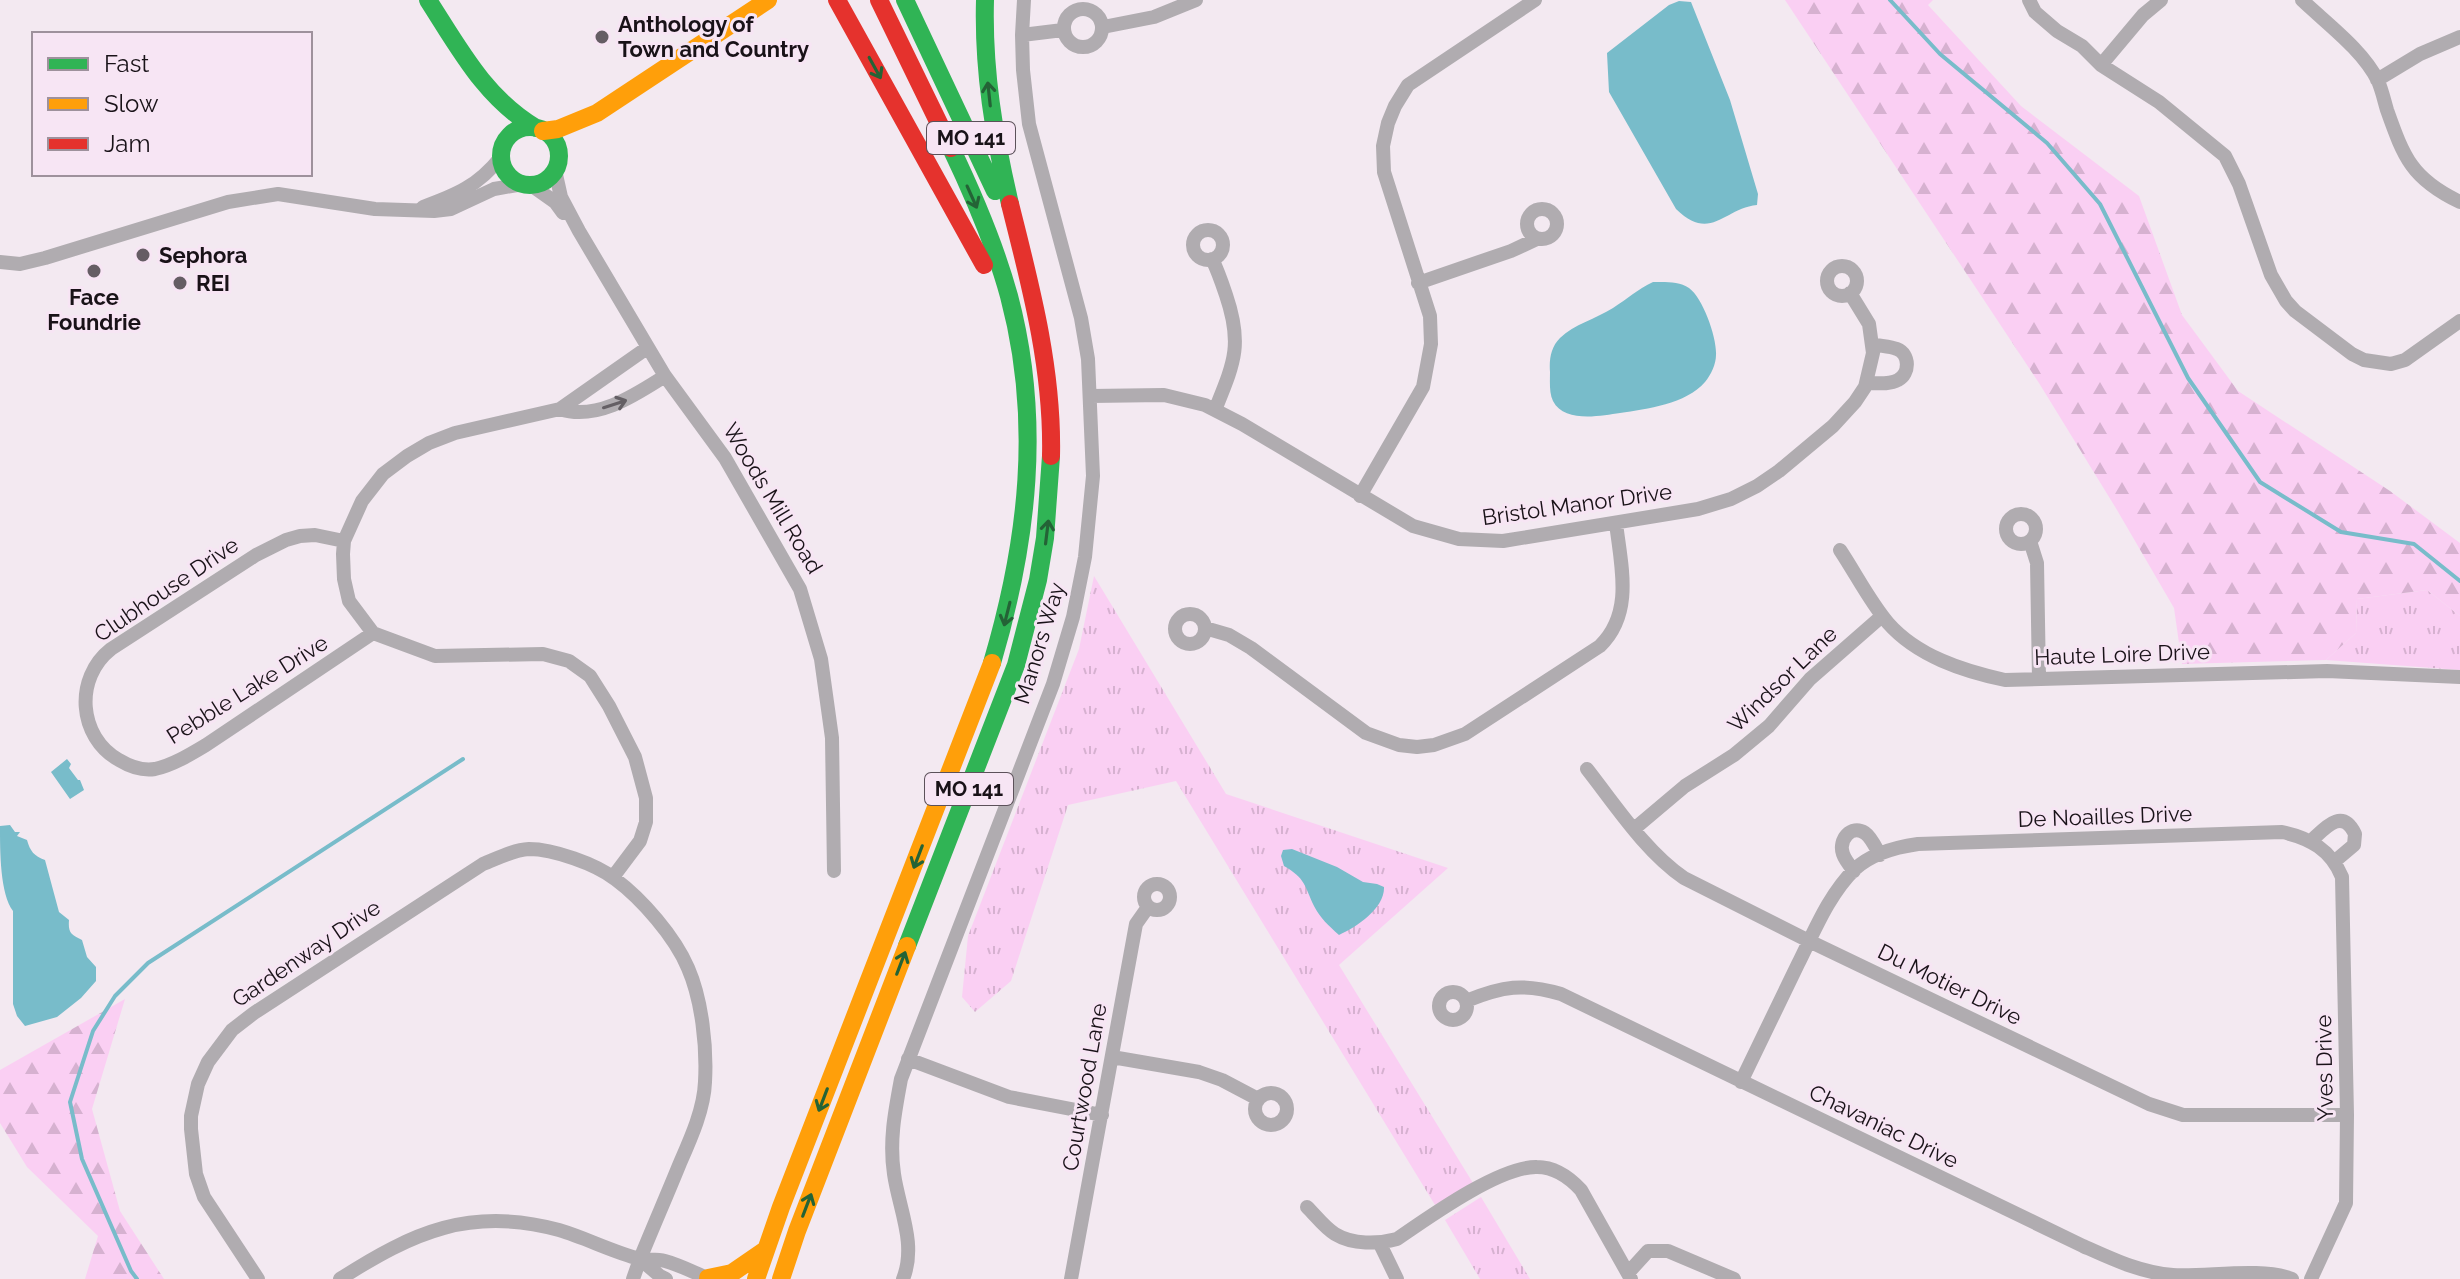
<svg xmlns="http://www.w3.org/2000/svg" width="2460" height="1279" viewBox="0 0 2460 1279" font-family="Raleway,sans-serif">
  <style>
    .grass { fill: url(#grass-tufts) }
    .forest { fill: url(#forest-firs) }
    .water { fill: #78bcca }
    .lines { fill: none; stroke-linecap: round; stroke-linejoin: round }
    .stream { stroke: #78bcca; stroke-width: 4 }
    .street { stroke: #b0acb0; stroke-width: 14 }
    .fast { stroke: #30b455; stroke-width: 18 }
    .slow { stroke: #ff9f0a; stroke-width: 18 }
    .jam { stroke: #e5322d; stroke-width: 18 }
    .oneway { stroke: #246336 }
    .oneway2 { stroke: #645f64 }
    .poi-dot { fill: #655d64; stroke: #f7e5f4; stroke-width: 3 }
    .labels { text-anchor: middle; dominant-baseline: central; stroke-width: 6; stroke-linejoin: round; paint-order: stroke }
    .shield { fill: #f7e5f4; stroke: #5c515a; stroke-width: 2 }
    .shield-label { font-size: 20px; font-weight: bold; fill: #191218 }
    .poi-label { font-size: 22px; font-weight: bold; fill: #191218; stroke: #f7e5f4; text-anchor: start }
    .street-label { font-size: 22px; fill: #191218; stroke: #f7e5f4 }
  </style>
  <defs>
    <pattern id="grass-tufts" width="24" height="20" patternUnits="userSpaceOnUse" patternTransform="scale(2)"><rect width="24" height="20" fill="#facff3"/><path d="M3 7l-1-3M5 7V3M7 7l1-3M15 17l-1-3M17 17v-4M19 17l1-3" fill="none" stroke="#d6b1d0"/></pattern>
    <pattern id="forest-firs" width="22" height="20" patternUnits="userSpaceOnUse" patternTransform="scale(2)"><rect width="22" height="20" fill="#facff3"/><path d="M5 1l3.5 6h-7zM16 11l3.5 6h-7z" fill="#d6b1d0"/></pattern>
  </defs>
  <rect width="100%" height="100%" fill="#f3e9f1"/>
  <path class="grass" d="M 1094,576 L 1226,794 L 1448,868 L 1339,965 L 1473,1183 L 1435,1205 L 1176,781 L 1068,805 L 1011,981 L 975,1012 L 962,997 L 968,936 L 1079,649 Z
    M 2427,590 L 2460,616 L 2460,670 L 2326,660 L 2356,633 L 2357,599 Z
    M 1481,1197 L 1530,1279 L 1480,1279 L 1445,1220 Z"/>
  <path class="forest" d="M 1785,0 L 1933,0 L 1928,5 L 2021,106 L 2139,196 L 2182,315 L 2238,391 L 2390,491 L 2460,543 L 2460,616 L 2427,590 L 2357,599 L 2356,633 L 2326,660 L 2182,664 L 2174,608 L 2117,510 L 2039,383 Z
    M 125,999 L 92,1109 L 120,1211 L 164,1279 L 85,1279 L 98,1236 L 27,1167 L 0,1123 L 0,1070 Z"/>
  <path class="water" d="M 1679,1 L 1691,2 L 1730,100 L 1758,194 L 1757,205 C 1724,208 1711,243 1676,209 L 1609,92 L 1607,53 L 1669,5 Z
    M 1653,282 C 1665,282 1679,281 1689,288 C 1703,298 1717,338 1716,355 C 1716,364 1711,375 1705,382 C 1686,404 1647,409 1620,413 C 1600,416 1564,423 1553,401 C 1549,393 1550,381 1550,372 C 1549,359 1551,347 1560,338 C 1574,324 1596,319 1613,308 C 1627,299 1638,289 1653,282 Z
    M 67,759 L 71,764 L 69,768 L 78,780 L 80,780 L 84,790 L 70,799 L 51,772 Z
    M 10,825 L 15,832 L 20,832 L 17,836 L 27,840 C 30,851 34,856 45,860 L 59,912 L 69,920 C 68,933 71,934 82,940 L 87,957 L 96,967 L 96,981 L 81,998 L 57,1017 L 25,1026 L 17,1016 L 13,1004 L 13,911 C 0,894 0,851 0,826 Z
    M 1292,849 L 1337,867 L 1363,882 L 1377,884 L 1384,887 C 1385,908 1357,927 1339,935 C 1329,926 1320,918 1314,906 C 1304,885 1306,879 1284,866 L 1281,856 L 1283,850 Z"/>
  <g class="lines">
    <path class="stream" d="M 1890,0 L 1940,54 L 2047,143 L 2100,204 L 2188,378 L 2260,482 L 2341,532 L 2414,544 L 2460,581
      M 137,1279 L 131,1271 L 82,1159 L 70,1102 L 93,1031 L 115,996 L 148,963 L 463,759"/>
    <path class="street" d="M 2029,0 L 2035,12 L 2057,31 L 2082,46 L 2101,65 L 2159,102 L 2225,156 L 2239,184 L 2271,275 L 2286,301 L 2295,311 L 2352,354 L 2364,360 L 2391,364 L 2405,360 L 2460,321
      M 2302,0 C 2326,23 2363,50 2378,81 C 2382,90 2384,100 2387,110 C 2404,158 2412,179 2460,202
      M1064 28a19 19 0 1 1 38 0a19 19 0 1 1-38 0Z
      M 1103,27 L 1154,17 L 1196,0
      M 1022,35 L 1063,30
      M 2101,65 L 2143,15 L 2161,0
      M 2377,80 L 2420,54 L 2460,37
      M 555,170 L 561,197 L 579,231 L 665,376 L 725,458 L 800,589 L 821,659 L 832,738 L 834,871
      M 531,185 L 555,202 L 563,213
      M 423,207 C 456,195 478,186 501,157
      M1527 224a15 15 0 1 1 30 0a15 15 0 1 1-30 0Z
      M1193 245a15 15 0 1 1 30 0a15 15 0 1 1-30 0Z
      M 1212,259 C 1218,271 1222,283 1226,295 C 1243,345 1234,363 1215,410
      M 0,262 L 20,264 L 45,258 L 228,202 L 278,194 L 375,209 L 434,211 L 451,209 L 494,189 L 523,184
      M1827 281a15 15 0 1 1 30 0a15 15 0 1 1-30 0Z
      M 1418,283 L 1511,251 L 1537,239
      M 1866,383 C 1876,383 1889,385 1898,380 C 1910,374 1910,354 1897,349 C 1890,346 1879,346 1872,344
      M 1091,396 L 1164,395 L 1205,405 L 1242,424 L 1413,526 L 1459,539 L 1503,541 L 1698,509 L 1731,499 L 1757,486 L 1779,471 L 1833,426 L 1855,402 L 1865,387 L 1873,353 L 1869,324 L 1850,293
      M 560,409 C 597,421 635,395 665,376
      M 1360,496 L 1423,387 L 1431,344 L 1430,316 L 1384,172 L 1383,146 L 1388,123 L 1395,106 L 1408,85 L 1535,0
      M2006 529a15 15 0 1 1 30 0a15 15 0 1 1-30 0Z
      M 344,541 L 315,535 L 300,536 L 286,540 L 256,555 L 111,649 C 74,678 78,737 119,760 C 129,766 143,771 155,769 C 173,765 191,754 206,745 L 373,633
      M 2030,541 L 2037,563 L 2039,679
      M 1840,550 C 1856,574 1870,602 1888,623 C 1917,656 1963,671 2005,680 L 2327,671 L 2460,677
      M1175 629a15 15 0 1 1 30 0a15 15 0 1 1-30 0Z
      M 1205,628 L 1229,635 L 1251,648 L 1366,733 L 1399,745 L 1417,747 L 1434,745 L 1465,734 L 1600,646 C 1634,613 1621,566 1616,523
      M 1587,769 C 1616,806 1645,851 1684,878 L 1809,941 L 2149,1104 L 2183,1115 L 2347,1115
      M 1634,829 L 1685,786 L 1734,755 L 1769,726 L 1810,679 L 1882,616
      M 2311,841 C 2325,828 2342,807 2355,834 L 2354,845 L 2335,861
      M 1854,871 C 1850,866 1845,860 1843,854 C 1838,840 1851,824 1865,833 C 1871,837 1876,848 1880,855
      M 613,877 L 640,841 L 646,822 L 646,798 L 635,757 L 609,706 L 590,676 L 569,661 L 543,654 L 435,656 L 373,633 L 349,601 L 344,579 L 343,554 L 344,541 L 362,501 L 383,474 L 407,456 L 429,443 L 455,433 L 560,409 L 647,348
      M1144 897a13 13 0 1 1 26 0a13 13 0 1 1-26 0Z
      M1439 1006a14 14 0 1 1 28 0a14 14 0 1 1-28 0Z
      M 1466,1001 C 1503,986 1523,983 1561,994 L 2083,1246 C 2112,1259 2141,1273 2173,1275 C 2207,1277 2262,1267 2292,1279
      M 1112,1057 L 1199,1072 L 1222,1080 L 1258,1099
      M 908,1059 L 1009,1097 L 1102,1115
      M 1741,1082 C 1760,1043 1779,1004 1798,964 C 1814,932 1829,894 1855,869 C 1871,854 1897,847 1918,844 L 2282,832 C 2310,838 2331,850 2342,877 L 2347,1115 L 2346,1203 L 2311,1279
      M1255 1109a16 16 0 1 1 32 0a16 16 0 1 1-32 0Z
      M 1307,1207 C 1316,1216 1325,1228 1335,1234 C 1353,1245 1378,1244 1397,1239 C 1429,1217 1500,1166 1537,1167 C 1555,1167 1569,1177 1581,1190 L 1631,1279
      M 1380,1244 L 1397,1279
      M 640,1259 L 660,1276 L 666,1279
      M 1628,1273 L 1648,1251 L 1668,1251 L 1734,1279
      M 258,1279 L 204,1197 L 196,1174 L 191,1129 L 191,1116 L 198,1084 L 208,1062 L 232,1030 L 254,1013 L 483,864 C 498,858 513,850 529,849 C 553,849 596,864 615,879 C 642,899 675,937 688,968 C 702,1000 707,1047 705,1082 C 704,1109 691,1138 680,1163 C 667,1195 653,1227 640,1259 L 633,1279
      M 340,1279 C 413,1232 471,1206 559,1230 C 586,1238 613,1252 640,1259 C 648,1260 657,1259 665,1261 C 680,1265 695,1273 710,1279
      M 903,1279 C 917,1244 899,1209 894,1174 C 889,1141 895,1111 901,1079 L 1053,684 L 1073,617 L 1085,557 L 1093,476 L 1088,359 L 1081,318 L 1029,124 L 1023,70 L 1022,35 L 1024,0
      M 1071,1279 L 1136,924 L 1148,907"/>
    <path class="fast" d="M 428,0 C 459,48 485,98 536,128
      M 905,0 L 995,191
      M 985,0 C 983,70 994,136 1010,204
      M501 156a29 29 0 1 1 58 0a29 29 0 1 1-58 0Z
      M 951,148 C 974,196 995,245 1009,296 C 1042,420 1028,541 992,663
      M 907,946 L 1016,665 L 1038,580 L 1045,538 L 1051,456"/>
    <path class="slow" d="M 543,131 L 558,129 L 597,113 L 768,0
      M 708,1278 L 732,1273 L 764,1251
      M 756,1279 L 781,1207 L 992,663
      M 781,1279 L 797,1231 L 907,946"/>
    <path class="jam" d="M 837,0 L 984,265
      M 879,0 L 951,148
      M 1010,204 C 1031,287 1053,370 1051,456"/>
  </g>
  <defs><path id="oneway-shaft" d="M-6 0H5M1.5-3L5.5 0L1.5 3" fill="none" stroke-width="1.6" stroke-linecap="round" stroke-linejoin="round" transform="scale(2)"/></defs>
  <g class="oneway">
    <use href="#oneway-shaft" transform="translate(875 68) rotate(61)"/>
    <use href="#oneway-shaft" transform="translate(989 94) rotate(-96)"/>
    <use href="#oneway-shaft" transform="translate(972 197) rotate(66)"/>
    <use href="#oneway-shaft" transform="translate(1047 532) rotate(-83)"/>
    <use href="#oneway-shaft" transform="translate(1007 614) rotate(104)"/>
    <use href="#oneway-shaft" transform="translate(918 857) rotate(111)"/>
    <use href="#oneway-shaft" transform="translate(901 963) rotate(-69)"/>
    <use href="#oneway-shaft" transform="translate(823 1100) rotate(111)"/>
    <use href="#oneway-shaft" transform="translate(807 1205) rotate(-69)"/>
  </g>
  <use class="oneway2" href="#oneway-shaft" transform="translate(615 404) rotate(-18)"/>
  <g class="poi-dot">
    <circle cx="602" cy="37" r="8"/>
    <circle cx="143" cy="255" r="8"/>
    <circle cx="94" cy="271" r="8"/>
    <circle cx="180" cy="283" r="8"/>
  </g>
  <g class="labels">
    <g class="shield">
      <rect x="927" y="122" width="88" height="32" rx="6"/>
      <rect x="925" y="773" width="88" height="32" rx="6"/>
    </g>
    <g class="shield-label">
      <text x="971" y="138">MO 141</text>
      <text x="969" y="789">MO 141</text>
    </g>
    <g class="poi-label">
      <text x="618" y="24">Anthology of<tspan x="618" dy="25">Town and Country</tspan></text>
      <text x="159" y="255">Sephora</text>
      <text x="196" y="283">REI</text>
      <text x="94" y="297" text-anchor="middle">Face<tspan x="94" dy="25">Foundrie</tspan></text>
    </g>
    <g class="street-label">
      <text transform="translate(773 498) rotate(59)">Woods Mill Road</text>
      <text transform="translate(1577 504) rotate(-8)">Bristol Manor Drive</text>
      <text transform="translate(166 589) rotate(-34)">Clubhouse Drive</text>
      <text transform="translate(1039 643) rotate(-73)">Manors Way</text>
      <text transform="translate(2122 654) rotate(-2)">Haute Loire Drive</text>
      <text transform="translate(1782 679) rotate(-44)">Windsor Lane</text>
      <text transform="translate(247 689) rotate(-32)">Pebble Lake Drive</text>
      <text transform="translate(2105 816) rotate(-2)">De Noailles Drive</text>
      <text transform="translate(306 953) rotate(-34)">Gardenway Drive</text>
      <text transform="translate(1950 984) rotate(26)">Du Motier Drive</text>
      <text transform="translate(2324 1068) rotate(-91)">Yves Drive</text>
      <text transform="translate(1084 1087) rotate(-80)">Courtwood Lane</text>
      <text transform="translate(1884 1126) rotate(26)">Chavaniac Drive</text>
    </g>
  </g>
  <rect x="32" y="32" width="280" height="144" fill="#f7e5f4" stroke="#9e919c" stroke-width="2"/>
  <rect x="48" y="58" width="40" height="12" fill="#30b455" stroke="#9e919c" stroke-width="2"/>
  <text x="104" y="72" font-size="24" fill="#191218">Fast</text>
  <rect x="48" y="98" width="40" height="12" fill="#ff9f0a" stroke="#9e919c" stroke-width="2"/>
  <text x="104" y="112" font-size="24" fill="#191218">Slow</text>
  <rect x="48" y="138" width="40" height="12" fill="#e5322d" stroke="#9e919c" stroke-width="2"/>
  <text x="104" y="152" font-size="24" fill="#191218">Jam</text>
</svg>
